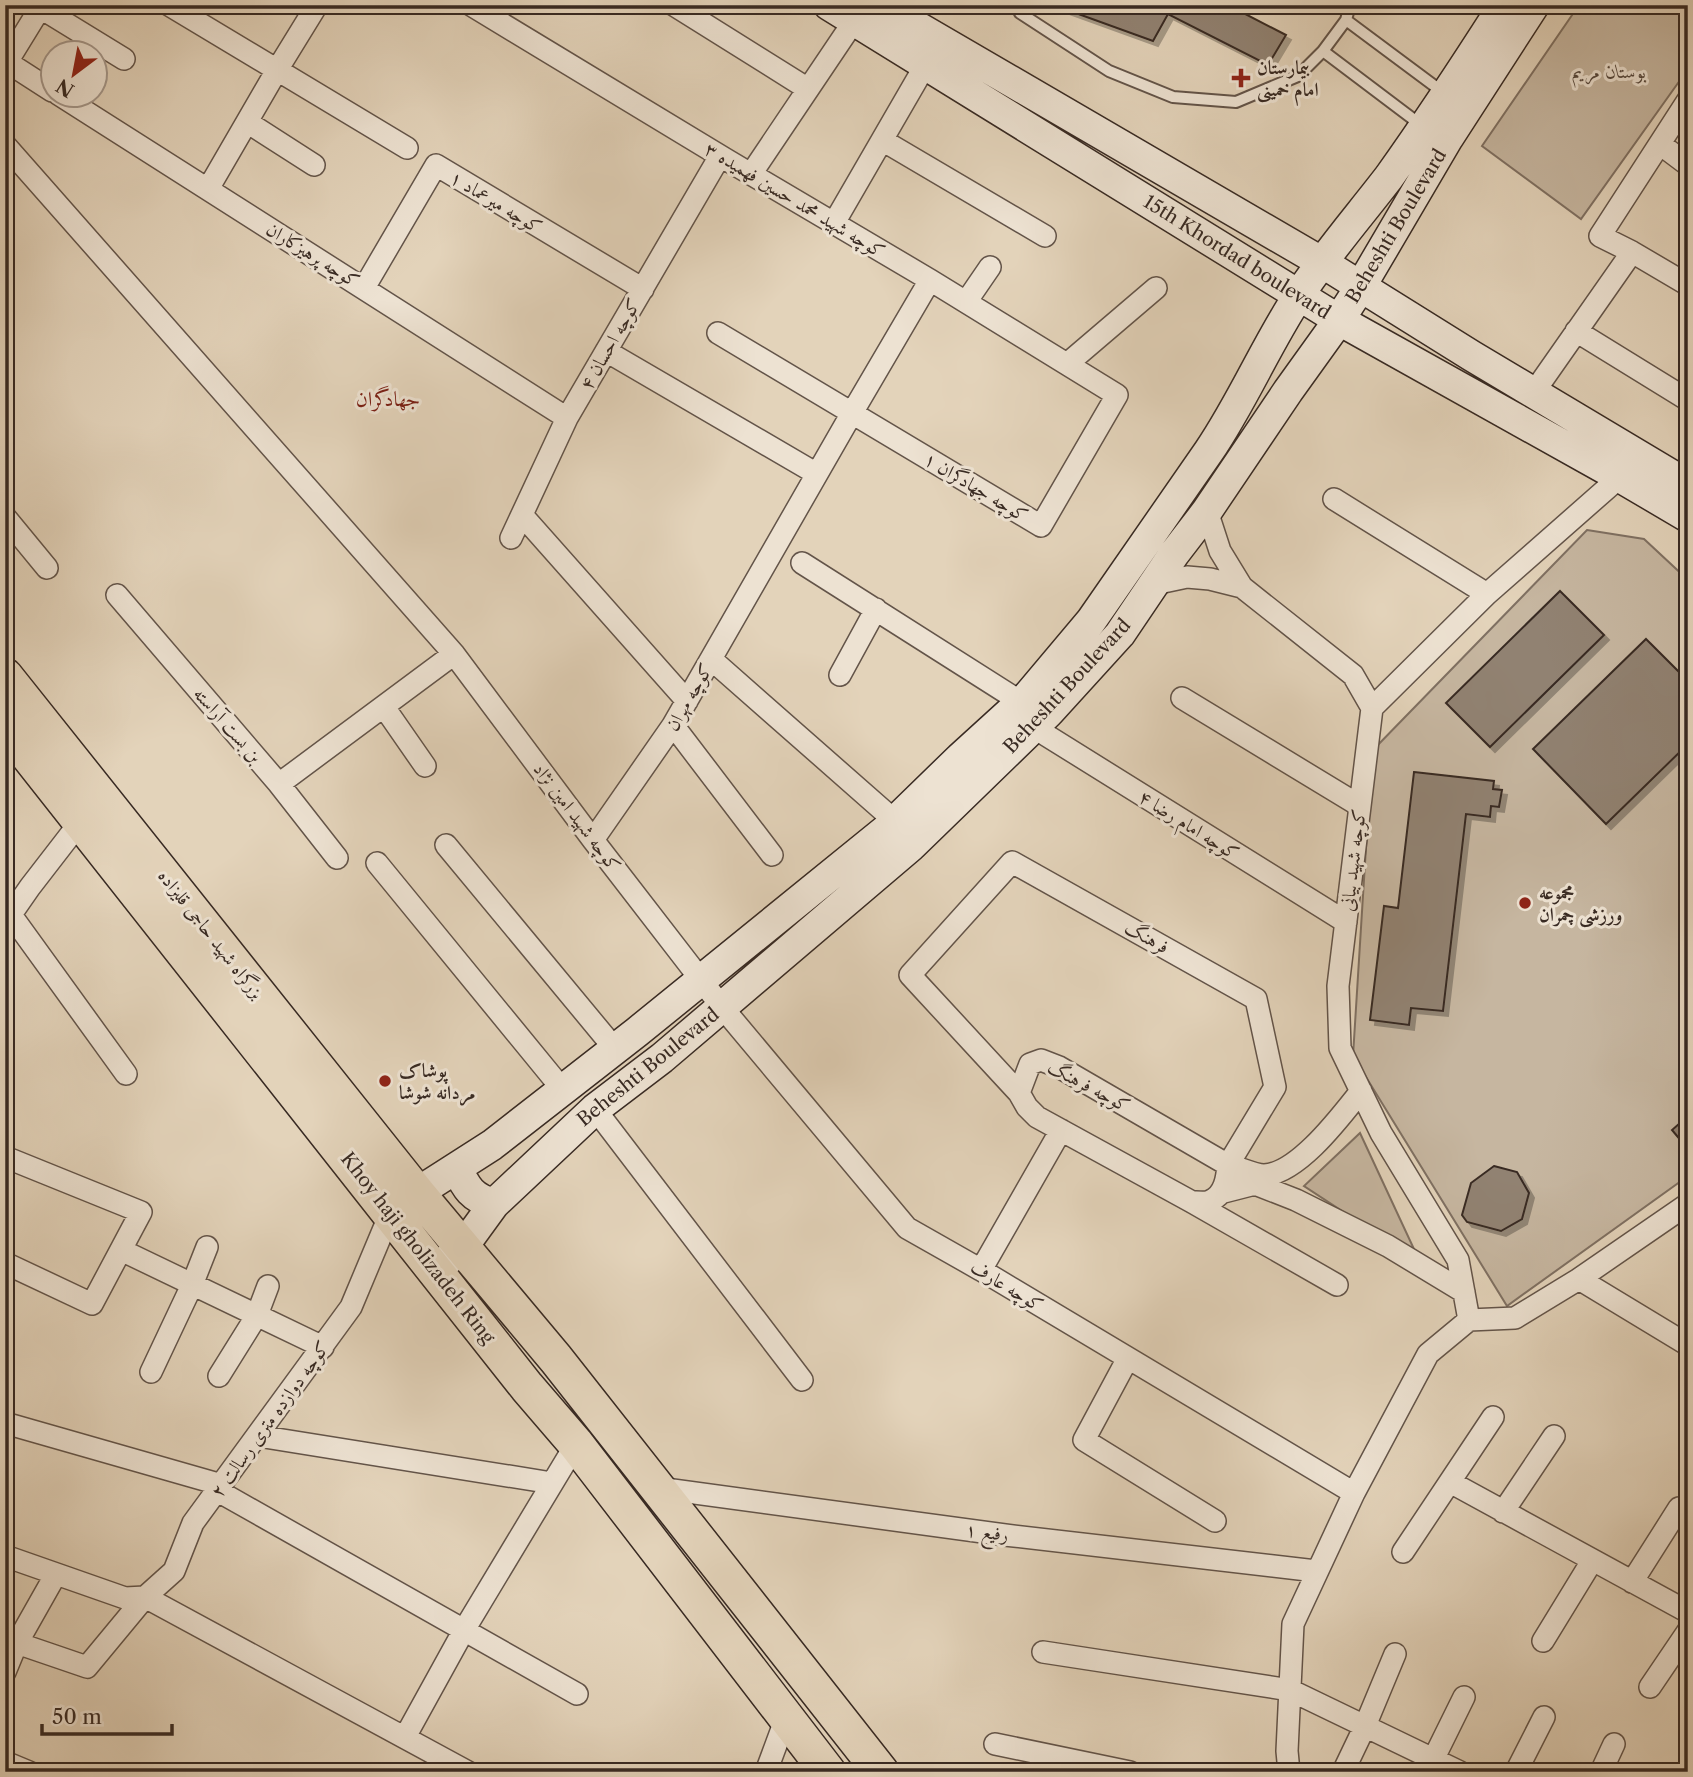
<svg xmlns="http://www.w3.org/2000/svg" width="1693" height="1777" viewBox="0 0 1693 1777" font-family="'Libre Caslon Text',Amiri,serif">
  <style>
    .green { fill: #c6b6a0; stroke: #7f7062; stroke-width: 2 }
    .building { fill: #918272; stroke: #382a23; stroke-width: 2; filter: url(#shadow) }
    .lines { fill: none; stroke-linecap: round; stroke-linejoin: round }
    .service-casing { stroke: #635449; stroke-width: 14 }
    .minor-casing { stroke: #635449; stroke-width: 24 }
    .secondary-casing { stroke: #382a23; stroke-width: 33 }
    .trunk-casing { stroke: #382a23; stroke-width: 38 }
    .service { stroke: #ede2d2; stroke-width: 10 }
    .minor { stroke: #ede2d2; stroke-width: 21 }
    .secondary { stroke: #ede2d2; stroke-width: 30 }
    .trunk { stroke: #e3d3ba; stroke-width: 35 }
    .poi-dot { fill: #8f2418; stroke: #ede2d2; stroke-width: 2.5 }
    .labels { text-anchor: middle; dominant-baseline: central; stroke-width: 6; stroke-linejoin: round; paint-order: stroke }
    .poi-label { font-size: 19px; font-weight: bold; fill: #382a23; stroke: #ede2d2; text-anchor: start }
    .park-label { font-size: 19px; font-style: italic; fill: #54463c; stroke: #ede2d2 }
    .street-label { font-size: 19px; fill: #382a23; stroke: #ede2d2 }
    .neighbourhood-label { font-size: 21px; fill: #7a1f14; stroke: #ede2d2 }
  </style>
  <defs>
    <filter id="shadow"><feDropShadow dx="5" dy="5" stdDeviation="0" flood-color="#0004"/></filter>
  </defs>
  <rect width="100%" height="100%" fill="#e3d3ba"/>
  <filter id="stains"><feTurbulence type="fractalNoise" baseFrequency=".00286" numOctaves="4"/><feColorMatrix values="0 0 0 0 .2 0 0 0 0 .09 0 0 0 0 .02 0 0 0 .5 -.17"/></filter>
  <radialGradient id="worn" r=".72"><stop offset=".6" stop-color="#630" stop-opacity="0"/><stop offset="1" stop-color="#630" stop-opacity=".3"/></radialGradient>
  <path class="green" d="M 1579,5 L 1679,5 L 1688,11 L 1688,69 L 1581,219 L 1482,146 Z
    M 1587,530 L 1644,539 L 1688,580 L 1688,1176 L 1507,1306 L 1353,1056 L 1372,751 Z
    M 1360,1133 L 1420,1262 L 1304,1186 Z"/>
  <path class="building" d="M 1059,5 L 1228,5 L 1286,35 L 1268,65 L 1168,14 L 1153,41 L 1059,7 Z
    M 1560,591 L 1604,635 L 1490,747 L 1446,703 Z
    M 1646,639 L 1688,681 L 1688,744 L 1606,824 L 1533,749 Z
    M 1414,772 L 1494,781 L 1493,789 L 1502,790 L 1499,807 L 1491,806 L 1490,817 L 1466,814 L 1443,1011 L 1411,1008 L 1409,1025 L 1370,1020 L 1384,906 L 1398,908 Z
    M 1688,1116 L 1688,1149 L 1672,1130 Z
    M 1494,1166 L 1517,1172 L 1529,1193 L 1522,1219 L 1501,1231 L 1467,1222 L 1462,1215 L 1471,1183 Z"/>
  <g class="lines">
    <defs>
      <path id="service" d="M 1016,5 L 1020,13 L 1109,71 L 1173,97 L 1236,102 L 1298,76 L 1323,51 L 1346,20 L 1350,5
        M 1346,20 L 1444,93
        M 1323,51 L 1421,125"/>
      <path id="minor" d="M 36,5 L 124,59
        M 169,5 L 407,148
        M 471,5 L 727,160 L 930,280 L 1117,395 L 1041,526 L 718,333
        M 674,5 L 808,89
        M 7,62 L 42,5
        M 5,64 L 7,62 L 52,91
        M 58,94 L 567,418
        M 1688,100 L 1600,236 L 1632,252 L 1688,285
        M 247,122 L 314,165
        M 882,140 L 1045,236
        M 1660,144 L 1688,165
        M 5,145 L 454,654 L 593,840 L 722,1007 L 907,1228 L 981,1270 L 1354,1493
        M 751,174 L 854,21
        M 208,189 L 277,70 L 317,5
        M 834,223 L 926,64
        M 364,288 L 436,165 L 643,289
        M 966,302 L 990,267
        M 1576,331 L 1688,400
        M 606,351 L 817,474
        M 1067,364 L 1156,288
        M 1534,392 L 1632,252
        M 1334,499 L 1487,594
        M 1207,511 L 1220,551 L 1242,587 L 1353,675 L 1372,708
        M 522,515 L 687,701
        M 5,517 L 47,568
        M 511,538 L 567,418 L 720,156
        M 802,563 L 1021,702
        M 1154,584 L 1187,577 L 1210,579 L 1242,587
        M 117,595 L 279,784 L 337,858
        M 711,659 L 895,821
        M 840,675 L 876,609
        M 1182,698 L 1360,806
        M 384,707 L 425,766
        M 673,725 L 772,855
        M 1033,727 L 1346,922
        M 279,784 L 454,654
        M 593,840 L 673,725 L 852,413 L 930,280
        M 446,845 L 615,1049
        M 377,863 L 563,1090
        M 11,915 L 126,1074
        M 5,923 L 30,887 L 81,821
        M 1019,1093 L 910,975 L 1012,862 L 1256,999 L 1275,1087 L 1228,1165 C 1238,1167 1255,1175 1264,1175 C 1298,1174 1341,1116 1361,1091
        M 595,1109 L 802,1380
        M 5,1157 L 141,1212 L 92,1304 L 5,1263
        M 1220,1193 L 1255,1184 L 1296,1200 L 1388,1246 L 1464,1292
        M 1192,1202 C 1197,1202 1206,1203 1210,1201 C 1225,1195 1227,1177 1228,1165 L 1059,1067 L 1041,1060 L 1030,1064 L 1019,1093 L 1027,1107 L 1037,1117 L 1192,1202 L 1337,1285
        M 1688,1204 L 1579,1279 L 1688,1345
        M 121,1250 L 323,1347
        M 981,1270 L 1061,1130
        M 1469,1320 L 1458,1260 L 1381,1133 L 1340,1048 L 1338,986 L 1372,708 L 1487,594 L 1620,477
        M 1128,1358 L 1084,1440 L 1215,1521
        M 151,1372 L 192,1285 L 207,1247
        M 219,1376 L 257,1315 L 268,1286
        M 5,1423 L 222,1485
        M 258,1436 L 552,1483
        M 1450,1482 L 1688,1612
        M 658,1488 L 1005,1535 L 1316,1571
        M 218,1491 L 577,1694
        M 1503,1512 L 1554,1436
        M 1403,1552 L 1493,1417
        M 5,1556 L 125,1598 L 145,1597 L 174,1571 L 193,1523 L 351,1307 L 390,1214
        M 1632,1582 L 1679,1508
        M 5,1639 L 87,1667 L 145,1597 L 468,1772
        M 1543,1641 L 1592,1561
        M 1043,1652 L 1290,1690 L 1460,1772
        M 5,1672 L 17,1643 L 56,1574
        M 1650,1687 L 1688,1631
        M 405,1737 L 464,1630 L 576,1444
        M 995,1744 L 1130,1772
        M 5,1762 L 29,1772
        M 1428,1770 L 1464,1697
        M 766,1772 L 786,1718
        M 1289,1772 L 1287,1751 L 1293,1624 L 1354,1493 L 1428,1354 L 1469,1320 L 1515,1318 L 1579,1279
        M 1343,1772 L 1365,1726 L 1395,1654
        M 1516,1772 L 1544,1717
        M 1601,1772 L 1614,1744"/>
      <path id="secondary" d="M 829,5 L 1339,320 L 1620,477 L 1688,517
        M 880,5 L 1323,263 L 1472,356 L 1688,485
        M 457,1168 C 466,1188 472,1198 494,1204
        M 399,1207 L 417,1193 L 492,1145 L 637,1032 L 886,830 L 960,758 L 1027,697 L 1091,621 L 1209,451 C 1243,401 1266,345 1299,295 C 1326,254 1359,216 1389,177 C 1429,121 1467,63 1504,5
        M 435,1270 L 462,1248 L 494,1204 L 595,1109 L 662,1058 L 911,846 L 1049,712 L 1120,634 L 1174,554 L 1207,511 L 1288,391 L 1339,320 L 1361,286 L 1448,138 L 1534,5"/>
      <path id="trunk" d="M 5,676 L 417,1193 L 556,1359 L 881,1772
        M 5,726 L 390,1214 L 527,1387 L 576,1444 L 828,1772"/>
    </defs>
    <use href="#service" class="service-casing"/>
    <use href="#minor" class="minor-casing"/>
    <use href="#secondary" class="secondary-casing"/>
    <use href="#trunk" class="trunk-casing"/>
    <use href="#service" class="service"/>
    <use href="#minor" class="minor"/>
    <use href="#secondary" class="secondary"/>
    <use href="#trunk" class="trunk"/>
  </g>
  <g class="poi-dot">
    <path d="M1237.5 67.5h7v7h7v7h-7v7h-7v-7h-7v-7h7z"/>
    <circle cx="1525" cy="903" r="7"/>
    <circle cx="385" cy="1081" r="7"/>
  </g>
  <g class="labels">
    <g class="poi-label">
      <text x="1257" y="67">بیمارستان<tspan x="1257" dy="22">امام خمینی</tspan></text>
      <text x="1539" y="892">مجموعه<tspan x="1539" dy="22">ورزشی چمران</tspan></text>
      <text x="399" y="1070">پوشاک<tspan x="399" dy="22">مردانه شوشا</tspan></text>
    </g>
    <g class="park-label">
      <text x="1609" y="71">بوستان مریم</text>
    </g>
    <g class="street-label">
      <text transform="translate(795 200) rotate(31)">کوچه شهید محمد حسین فهمیده ۳</text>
      <text transform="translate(496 202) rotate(31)">کوچه میرعماد ۱</text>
      <text transform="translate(1396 226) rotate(-59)">Beheshti Boulevard</text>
      <text transform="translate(313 255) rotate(32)">کوچه پرهیزکاران</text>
      <text transform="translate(1237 257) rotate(32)">15th Khordad boulevard</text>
      <text transform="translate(610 344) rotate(-60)">کوچه احسان ۴</text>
      <text transform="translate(976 487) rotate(31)">کوچه جهادگران ۱</text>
      <text transform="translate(1067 686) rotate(-47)">Beheshti Boulevard</text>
      <text transform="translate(689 697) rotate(-60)">کوچه مهران</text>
      <text transform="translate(228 725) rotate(49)">بن بست آراسته</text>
      <text transform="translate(577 817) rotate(53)">کوچه شهید امین نژاد</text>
      <text transform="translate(1189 825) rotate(32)">کوچه امام رضا ۴</text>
      <text transform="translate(1353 860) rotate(-83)">کوچه شهید بیانی</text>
      <text transform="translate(211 934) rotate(52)">بزرگراه شهید حاجی قلیزاده</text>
      <text transform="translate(1147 937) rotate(29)">فرهنگ</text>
      <text transform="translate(648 1067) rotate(-39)">Beheshti Boulevard</text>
      <text transform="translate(1089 1086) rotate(28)">کوچه فرهنگ</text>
      <text transform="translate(418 1248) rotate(52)">Khoy haji gholizadeh Ring</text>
      <text transform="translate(1007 1286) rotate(31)">کوچه عارف</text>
      <text transform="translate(270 1419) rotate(-54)">کوچه دوازده متری رسالت ۲</text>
      <text transform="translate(987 1532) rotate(7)">رفیع ۱</text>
    </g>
    <g class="neighbourhood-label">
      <text x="388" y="398">جهادگران</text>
    </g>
  </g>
  <rect width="1693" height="1777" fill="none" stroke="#e3d3ba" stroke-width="28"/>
  <rect x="7" y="7" width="1679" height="1763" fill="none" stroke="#382a23" stroke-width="3.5"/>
  <rect x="14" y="14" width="1665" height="1749" fill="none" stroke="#382a23" stroke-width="2"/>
  <g transform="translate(74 74) rotate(212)"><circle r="33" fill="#ede2d2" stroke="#a5988c" stroke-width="2"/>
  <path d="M0-5L12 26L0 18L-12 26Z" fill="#8f2418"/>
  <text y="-10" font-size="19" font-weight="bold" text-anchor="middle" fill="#382a23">N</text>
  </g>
  <path d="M42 1724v10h130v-10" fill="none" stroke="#382a23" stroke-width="3.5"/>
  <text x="52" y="1724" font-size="21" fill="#382a23" stroke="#ede2d2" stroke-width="5" paint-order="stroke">50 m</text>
  <rect width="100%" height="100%" filter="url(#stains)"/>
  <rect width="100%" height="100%" fill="url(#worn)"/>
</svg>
